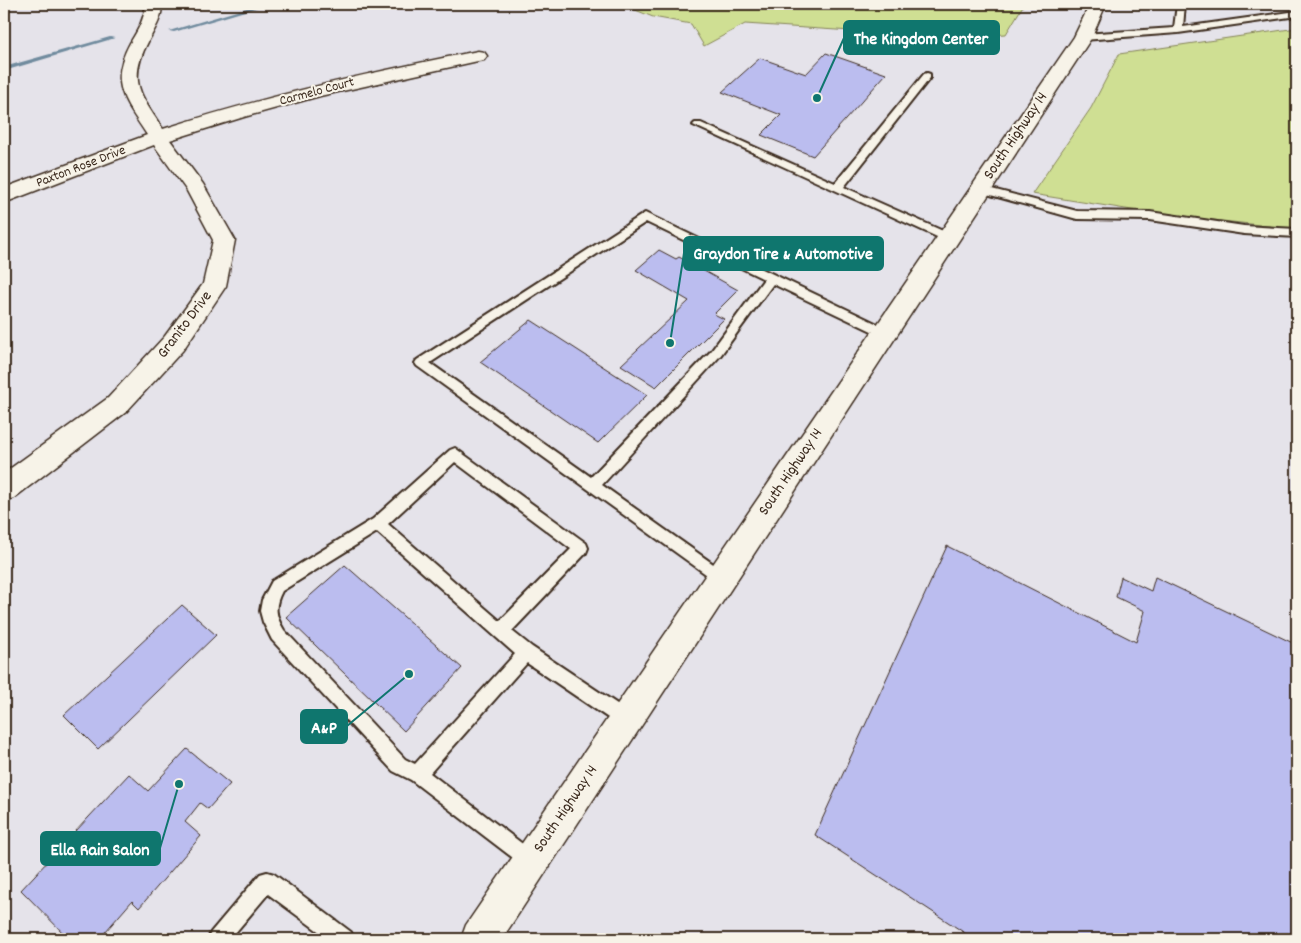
<svg xmlns="http://www.w3.org/2000/svg" width="1301" height="943" viewBox="0 0 1301 943" font-family="Dekko,sans-serif">
  <style>
    .green { fill: #cfdf93; stroke: #858458 }
    .lines { fill: none; stroke-linecap: round; stroke-linejoin: round }
    .stream { fill: #708b9e; fill-rule: evenodd }
    .building { fill: #bbbdef; stroke: #3b2a1e }
    .lane-casing { stroke: #3b2a1e; stroke-width: 4 }
    .street-casing { stroke: #3b2a1e; stroke-width: 3 }
    .secondary-casing { stroke: #3b2a1e; stroke-width: 3 }
    .lane { fill: #f7f3e8; fill-rule: evenodd }
    .street { fill: #f7f3e8; fill-rule: evenodd }
    .secondary { fill: #f7f3e8; fill-rule: evenodd }
    .labels { text-anchor: middle; dominant-baseline: central; stroke-width: 4; stroke-linejoin: round; paint-order: stroke }
    .far-street-label { font-size: 14px; fill: #3b2a1e; stroke: #f7f3e8 }
    .street-label { font-size: 16px; fill: #3b2a1e; stroke: #f7f3e8 }
    .leader { fill: none; stroke: #0f766e; stroke-width: 2 }
    .callout-dot { fill: #0f766e; stroke: #f7f3e8; stroke-width: 2 }
    .callout { fill: #0f766e; stroke: #0f766e; stroke-width: 2 }
    .callout-label { font-size: 18px; text-anchor: middle; font-weight: bold; fill: #fff }
  </style>
  <rect width="100%" height="100%" fill="#e5e3ea"/>
  <filter id="ink" filterUnits="userSpaceOnUse"><feTurbulence type="fractalNoise" baseFrequency=".02" numOctaves="2"/><feDisplacementMap in="SourceGraphic" scale="10" xChannelSelector="R" yChannelSelector="G"/><feConvolveMatrix kernelMatrix="1 2 1 2 8 2 1 2 1" color-interpolation-filters="sRGB"/></filter>
  <g filter="url(#ink)">
    <path class="green" d="M 620,4 L 1024,4 L 1006,34 L 943,37 L 745,24 L 704,46 L 691,24 L 653,17 Z
      M 1297,28 L 1297,229 L 1157,214 L 1032,194 L 1091,108 L 1119,54 Z"/>
    <g class="lines">
      <path class="stream" d="M 260,4 L 269,4 L 174,32 L 169,31 Z
        M 110,37 L 115,38 L 4,71 L 4,67 Z"/>
    </g>
    <path class="building" d="M 826,53 L 886,74 L 813,156 L 761,135 L 781,115 L 722,92 L 760,58 L 806,74 Z
      M 659,250 L 676,259 L 679,257 L 738,290 L 714,314 L 724,319 L 656,387 L 621,365 L 689,301 L 636,270 Z
      M 531,320 L 647,395 L 598,443 L 480,362 Z
      M 947,546 L 1136,642 L 1145,611 L 1116,597 L 1121,577 L 1151,591 L 1155,577 L 1297,645 L 1297,939 L 974,939 L 815,835 Z
      M 345,565 L 462,668 L 404,731 L 286,617 Z
      M 182,605 L 216,635 L 98,749 L 64,715 Z
      M 187,749 L 230,784 L 208,809 L 200,803 L 185,822 L 201,836 L 139,908 L 132,901 L 99,939 L 69,939 L 21,890 L 129,774 L 148,791 Z"/>
    <g class="lines">
      <defs>
        <path id="lane" d="M 1177,4 L 1185,4 L 1183,27 L 1297,11 L 1297,16 L 1178,33 L 1083,40 L 1079,37 L 1083,34 L 1174,28 Z
          M 927,73 L 930,74 L 930,78 L 844,187 L 952,235 L 954,238 L 948,242 L 693,125 L 695,123 L 701,123 L 835,183 L 924,74 Z
          M 980,186 L 1077,211 L 1150,212 L 1244,226 L 1297,229 L 1297,237 L 1244,234 L 1150,220 L 1077,219 L 976,191 L 975,189 Z
          M 645,213 L 888,329 L 890,332 L 888,335 L 880,335 L 773,284 L 720,356 L 602,485 L 726,573 L 728,578 L 726,583 L 721,585 L 417,366 L 415,363 L 417,360 ZM 646,222 L 764,279 L 712,350 L 591,477 L 430,363 Z
          M 455,448 L 586,543 L 588,548 L 586,553 L 512,631 L 532,647 L 632,714 L 634,720 L 632,726 L 626,728 L 620,726 L 527,663 L 430,773 L 537,855 L 540,861 L 537,867 L 531,870 L 525,867 L 411,780 L 393,771 L 272,640 L 263,622 L 260,611 L 262,600 L 272,581 L 373,519 L 450,450 ZM 455,462 L 571,549 L 500,621 L 388,524 ZM 377,532 L 515,654 L 415,764 L 405,759 L 284,630 C 275,615 274,606 282,591 Z
          M 267,872 L 274,874 L 351,932 L 354,939 L 329,939 L 268,894 L 230,939 L 208,939 L 211,932 L 260,874 Z"/>
        <path id="street" d="M 146,4 L 162,4 C 162,18 156,27 149,40 C 127,81 140,94 163,129 C 266,96 372,72 478,51 L 484,52 L 487,56 L 484,60 L 478,61 L 320,96 L 244,117 L 170,140 L 203,184 L 235,240 L 226,286 L 183,350 L 126,412 L 14,498 L 4,501 L 4,473 L 108,398 L 165,336 L 203,284 L 213,240 L 187,191 L 154,145 L 4,203 L 4,188 L 147,135 C 125,101 108,83 130,43 C 138,30 144,20 146,4 Z"/>
        <path id="secondary" d="M 1090,4 L 1106,4 L 1092,37 L 502,939 L 461,939 L 466,925 L 1074,37 Z"/>
      </defs>
      <use href="#lane" class="lane-casing"/>
      <use href="#street" class="street-casing"/>
      <use href="#secondary" class="secondary-casing"/>
      <use href="#lane" class="lane"/>
      <use href="#street" class="street"/>
      <use href="#secondary" class="secondary"/>
    </g>
  </g>
  <g class="labels">
    <g class="far-street-label">
      <text transform="translate(317 92) rotate(-15)">Carmelo Court</text>
      <text transform="translate(81 167) rotate(-21)">Paxton Rose Drive</text>
    </g>
    <g class="street-label">
      <text transform="translate(1016 136) rotate(-56)">South Highway 14</text>
      <text transform="translate(185 325) rotate(-53)">Granito Drive</text>
      <text transform="translate(791 472) rotate(-56)">South Highway 14</text>
      <text transform="translate(566 809) rotate(-56)">South Highway 14</text>
    </g>
  </g>
  <path class="leader" d="M817 98L844 38M670 343L684 253M409 674L347 726M179 784L160 848"/>
  <g class="callout-dot">
    <circle cx="817" cy="98" r="5"/>
    <circle cx="670" cy="343" r="5"/>
    <circle cx="409" cy="674" r="5"/>
    <circle cx="179" cy="784" r="5"/>
  </g>
  <g class="callout">
    <rect x="844" y="21" width="155" height="33" rx="5"/>
    <rect x="684" y="237" width="199" height="33" rx="5"/>
    <rect x="301" y="710" width="46" height="33" rx="5"/>
    <rect x="41" y="832" width="119" height="33" rx="5"/>
  </g>
  <g class="callout-label">
    <text x="921" y="44">The Kingdom Center</text>
    <text x="783" y="259">Graydon Tire &amp; Automotive</text>
    <text x="324" y="733">A&amp;P</text>
    <text x="100" y="855">Ella Rain Salon</text>
  </g>
  <rect width="1301" height="943" fill="none" stroke="#f7f3e8" stroke-width="20"/>
  <rect x="10" y="10" width="1281" height="923" fill="none" stroke="#3b2a1e" stroke-width="2" filter="url(#ink)"/>
</svg>
